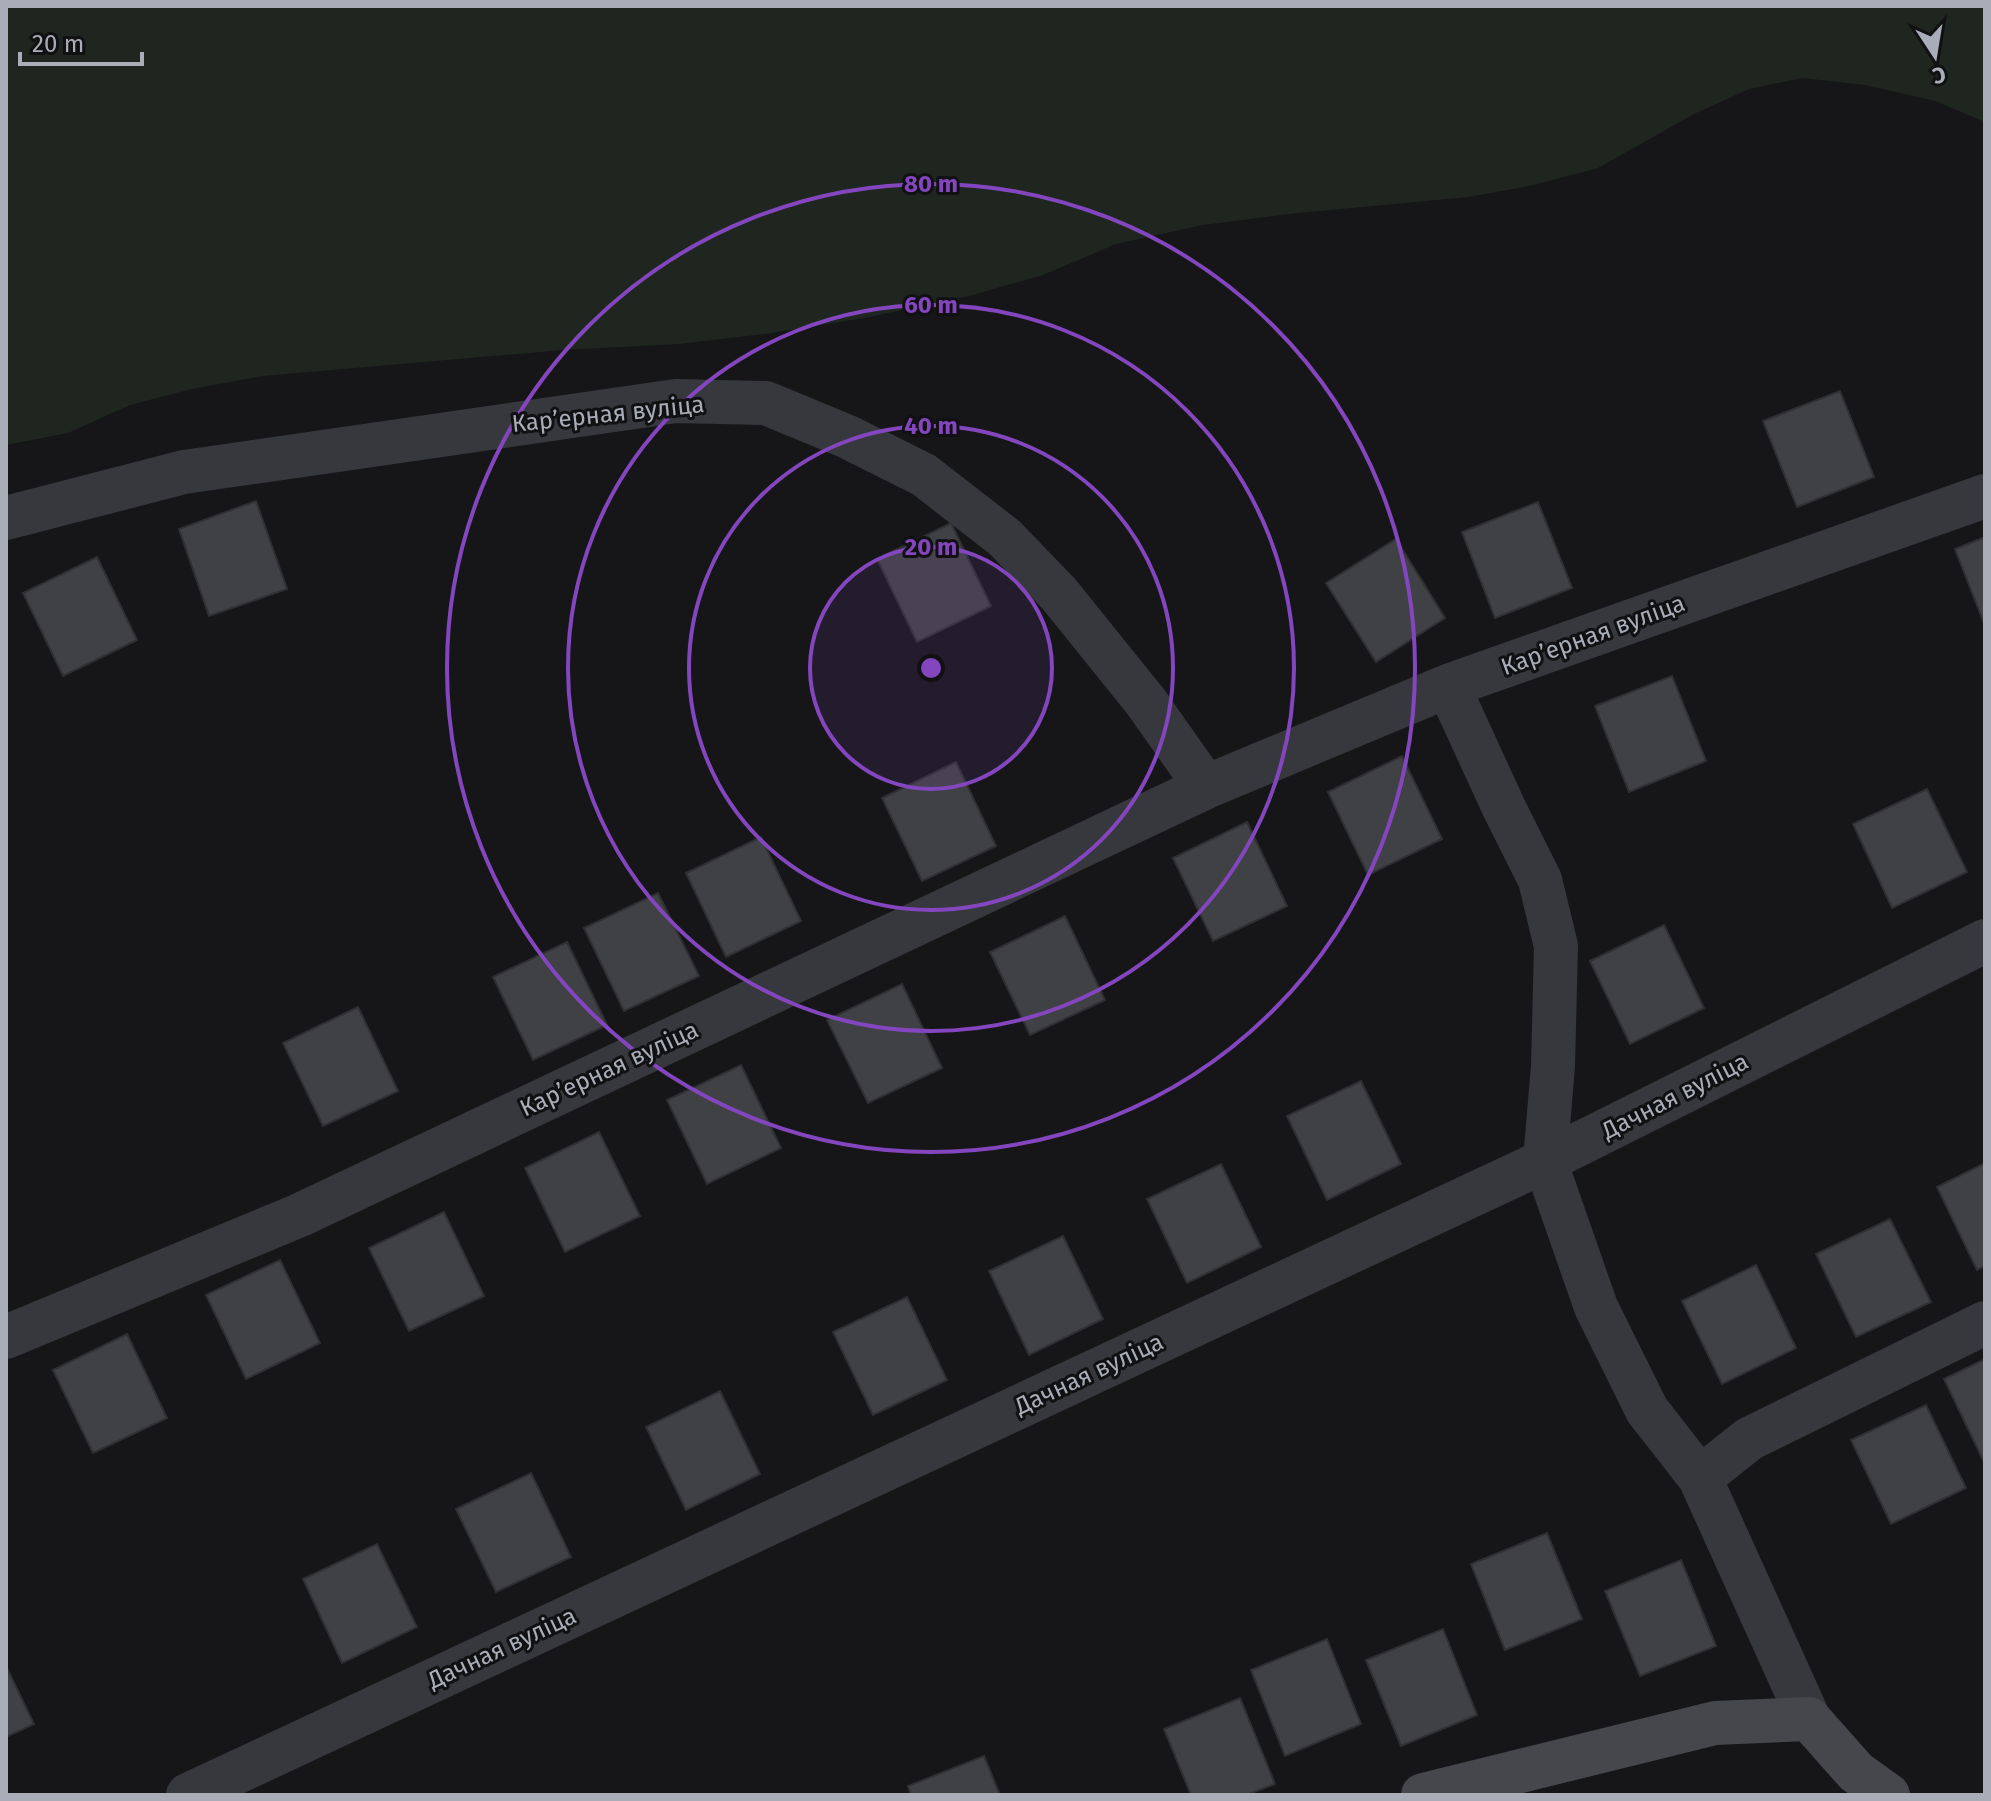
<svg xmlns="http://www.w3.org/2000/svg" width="1991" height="1801" viewBox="0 0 1991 1801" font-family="'Fira Sans',sans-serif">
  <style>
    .green { fill: #1e261f }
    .building { fill: #404145; stroke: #303034; stroke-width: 2 }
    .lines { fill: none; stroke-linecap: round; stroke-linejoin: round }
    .street { stroke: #37383d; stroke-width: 44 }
    .secondary { stroke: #45474d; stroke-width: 44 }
    .ring { fill: none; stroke: #8446be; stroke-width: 4 }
    .labels { text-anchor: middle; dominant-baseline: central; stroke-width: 6; stroke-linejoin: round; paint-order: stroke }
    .street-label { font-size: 24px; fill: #a8adb8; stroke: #111113 }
    .centre { fill: #8446be; stroke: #111113; stroke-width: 4 }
    .ring-label { font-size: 24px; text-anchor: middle; font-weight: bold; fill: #8446be; stroke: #111113; stroke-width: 6; stroke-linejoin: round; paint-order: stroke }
  </style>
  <rect width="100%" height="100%" fill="#161618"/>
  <path class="green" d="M 6,6 L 1985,6 L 1985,122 L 1935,101 L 1865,85 L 1802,78 L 1749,89 L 1694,114 L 1598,168 L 1534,185 L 1469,197 L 1298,213 L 1203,225 L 1116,244 L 1043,275 L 969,296 L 864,318 L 765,334 L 679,344 L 563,350 L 263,376 L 192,389 L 130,405 L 68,433 L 6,445 Z"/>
  <path class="building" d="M 1840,391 L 1874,477 L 1797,507 L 1763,421 Z
    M 256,501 L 287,589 L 209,616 L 179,529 Z
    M 1538,502 L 1572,588 L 1495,618 L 1462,532 Z
    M 951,523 L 991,606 L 917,642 L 877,559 Z
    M 1985,537 L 1985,626 L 1955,549 Z
    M 1396,539 L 1445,618 L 1376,662 L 1326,583 Z
    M 97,557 L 137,640 L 63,676 L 23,593 Z
    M 1672,676 L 1706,761 L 1629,792 L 1595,706 Z
    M 1402,756 L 1442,839 L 1368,875 L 1328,792 Z
    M 956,762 L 996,846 L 922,881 L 882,798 Z
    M 1927,789 L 1967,872 L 1892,908 L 1853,824 Z
    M 1247,822 L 1287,906 L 1213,941 L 1173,858 Z
    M 761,837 L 801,921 L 726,957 L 686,873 Z
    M 658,893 L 699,976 L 624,1011 L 584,928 Z
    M 1065,916 L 1105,1000 L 1030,1035 L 990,952 Z
    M 1664,925 L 1704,1008 L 1630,1044 L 1590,961 Z
    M 567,942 L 607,1025 L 533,1060 L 493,977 Z
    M 902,984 L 942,1068 L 868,1103 L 827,1020 Z
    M 358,1007 L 398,1091 L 323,1126 L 283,1043 Z
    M 741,1065 L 781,1148 L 707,1184 L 667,1100 Z
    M 1361,1081 L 1401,1164 L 1327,1200 L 1287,1116 Z
    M 599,1132 L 640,1216 L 565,1252 L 525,1168 Z
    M 1985,1163 L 1985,1266 L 1977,1270 L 1937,1187 Z
    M 1221,1164 L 1261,1247 L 1187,1283 L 1147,1199 Z
    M 444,1212 L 484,1296 L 409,1331 L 369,1248 Z
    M 1890,1219 L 1931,1302 L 1856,1337 L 1816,1254 Z
    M 1063,1236 L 1103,1319 L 1029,1355 L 989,1271 Z
    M 280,1260 L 320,1343 L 246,1379 L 206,1295 Z
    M 1756,1265 L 1796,1348 L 1722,1384 L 1682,1301 Z
    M 907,1297 L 947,1380 L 873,1415 L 833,1332 Z
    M 127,1334 L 167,1418 L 93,1453 L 53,1370 Z
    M 1985,1359 L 1985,1461 L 1984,1462 L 1944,1379 Z
    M 720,1391 L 760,1474 L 686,1510 L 646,1427 Z
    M 1926,1405 L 1966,1488 L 1891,1524 L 1851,1440 Z
    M 531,1473 L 571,1557 L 496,1592 L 456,1509 Z
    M 1547,1533 L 1582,1619 L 1505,1650 L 1471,1564 Z
    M 377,1544 L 417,1627 L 342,1663 L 303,1579 Z
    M 1681,1560 L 1716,1646 L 1640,1676 L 1605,1591 Z
    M 1443,1629 L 1477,1715 L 1401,1746 L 1366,1660 Z
    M 1327,1639 L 1361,1724 L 1285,1756 L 1251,1670 Z
    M 6,1666 L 34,1724 L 6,1737 Z
    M 1240,1698 L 1275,1784 L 1246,1795 L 1191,1795 L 1164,1729 Z
    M 984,1756 L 1000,1795 L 911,1795 L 908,1786 Z"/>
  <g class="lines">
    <path class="street" d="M 6,518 L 184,472 L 676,401 L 766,403 L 848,437 L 924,475 L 1005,538 L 1059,594 L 1146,702 L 1206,787
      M 1448,686 L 1504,808 L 1540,880 L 1556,946 L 1553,1066 L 1545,1161 L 1596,1307 L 1647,1410 L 1700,1478 L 1809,1719
      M 6,1337 L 300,1215 L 1206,787 L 1448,686 L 1985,496
      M 1700,1478 L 1749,1439 L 1985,1323
      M 188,1795 L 1545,1161 L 1985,941"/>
    <path class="secondary" d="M 1423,1795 L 1715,1723 L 1809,1719 L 1856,1772 L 1888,1795"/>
  </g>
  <circle cx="931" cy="668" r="121" fill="#8446be" fill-opacity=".12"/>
  <g class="ring">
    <circle cx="931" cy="668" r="121"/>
    <circle cx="931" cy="668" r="242"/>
    <circle cx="931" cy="668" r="363"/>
    <circle cx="931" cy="668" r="484"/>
  </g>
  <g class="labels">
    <g class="street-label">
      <text transform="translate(608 414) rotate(-6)">Карʼерная вуліца</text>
      <text transform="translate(1593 635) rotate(-20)">Карʼерная вуліца</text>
      <text transform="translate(609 1069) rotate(-25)">Карʼерная вуліца</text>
      <text transform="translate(1675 1096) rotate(-27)">Дачная вуліца</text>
      <text transform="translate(1089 1374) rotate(-25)">Дачная вуліца</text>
      <text transform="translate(502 1648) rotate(-25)">Дачная вуліца</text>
    </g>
  </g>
  <circle cx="931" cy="668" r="12" class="centre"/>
  <g class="ring-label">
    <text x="931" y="192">80 m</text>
    <text x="931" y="313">60 m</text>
    <text x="931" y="434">40 m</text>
    <text x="931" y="555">20 m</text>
  </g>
  <rect width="1991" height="1801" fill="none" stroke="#a8adb8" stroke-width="16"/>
  <g transform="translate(1935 56) rotate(168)" stroke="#111113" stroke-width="6" paint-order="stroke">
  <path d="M0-6L14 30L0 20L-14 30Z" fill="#a8adb8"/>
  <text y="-12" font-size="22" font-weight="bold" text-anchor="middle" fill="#a8adb8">С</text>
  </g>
  <path d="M20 52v12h122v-12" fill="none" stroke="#a8adb8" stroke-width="4"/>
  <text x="32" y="52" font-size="24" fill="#a8adb8" stroke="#111113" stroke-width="6" paint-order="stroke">20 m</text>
</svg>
